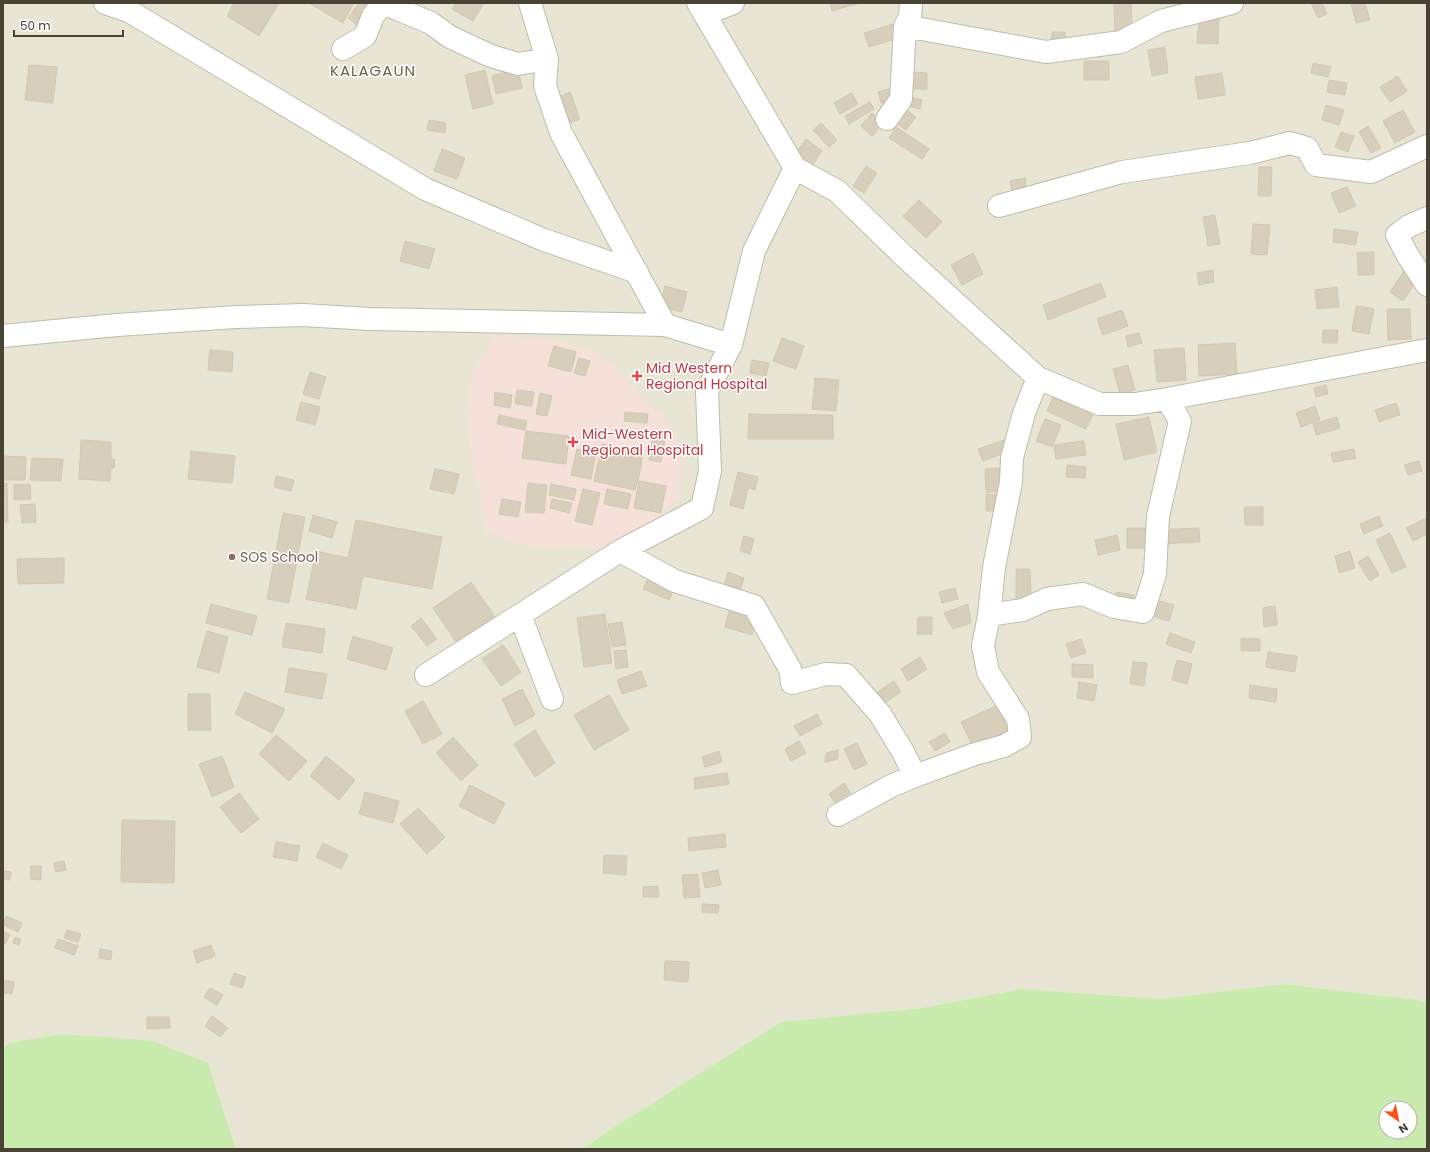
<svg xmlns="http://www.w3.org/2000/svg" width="1430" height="1152" viewBox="0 0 1430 1152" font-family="Poppins,sans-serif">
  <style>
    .residential { fill: #e9e5d5 }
    .medical { fill: #f6e0da; fill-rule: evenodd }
    .green { fill: #c9ebad; fill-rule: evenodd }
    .building { fill: #d7cfbc; stroke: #d2c8ae }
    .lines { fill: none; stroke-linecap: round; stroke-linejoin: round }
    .minor-casing { stroke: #c1bba9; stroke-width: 24 }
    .minor { stroke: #fff; stroke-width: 22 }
    .health-dot { fill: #e0444e; stroke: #fff; stroke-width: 1.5 }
    .education-dot { fill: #8d6e63; stroke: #fff; stroke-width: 1.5 }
    .labels { text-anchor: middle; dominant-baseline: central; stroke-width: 3; stroke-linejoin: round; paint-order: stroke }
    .health-label { font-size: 14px; fill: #be3a42; stroke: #fff; text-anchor: start }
    .education-label { font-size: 14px; fill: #785e54; stroke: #fff; text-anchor: start }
    .neighbourhood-label { font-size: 15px; letter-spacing: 1px; fill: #6c624c; stroke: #fff }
  </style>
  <rect width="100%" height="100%" fill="#f5f2e7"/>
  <path class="residential" d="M 3,3 L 1427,3 L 1427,1003 L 1418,1000 L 1283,984 L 1160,999 L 1021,989 L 922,1008 L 781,1022 L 616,1126 L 582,1149 L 236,1149 L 208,1063 L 3,1049 Z"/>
  <path class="medical" d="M 497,336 L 558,340 L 596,353 L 620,370 L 638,394 L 662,415 L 676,439 L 680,469 L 679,497 L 652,524 L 603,550 L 578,545 L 551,548 L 524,545 L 485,532 L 481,494 L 472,464 L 467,412 L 473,371 ZM 554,346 L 576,352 L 571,372 L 548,366 ZM 579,358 L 590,361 L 585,376 L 574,373 ZM 517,390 L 534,392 L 532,406 L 515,404 ZM 495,392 L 511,395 L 509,407 L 494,405 ZM 541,393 L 552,396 L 547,416 L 536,414 ZM 499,415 L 527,421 L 525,430 L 497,424 Z"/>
  <path class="green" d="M 1283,984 L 1418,1000 L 1427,1003 L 1427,1149 L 582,1149 L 616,1126 L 781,1022 L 922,1008 L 1021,989 L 1160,999 ZM 1386,1108 L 1410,1108 L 1410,1132 L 1386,1132 Z
    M 62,1034 L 153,1041 L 208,1063 L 236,1149 L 3,1149 L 3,1049 L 9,1043 Z"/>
  <path class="building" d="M 234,3 L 279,3 L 259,36 L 227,16 Z
    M 309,3 L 354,3 L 343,23 Z
    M 359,3 L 371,3 L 361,28 L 348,18 Z
    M 456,3 L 484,3 L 473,21 L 452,9 Z
    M 830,3 L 860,3 L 832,11 Z
    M 1114,3 L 1131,3 L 1132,32 L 1115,33 Z
    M 1311,3 L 1322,3 L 1327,14 L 1318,18 Z
    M 1351,3 L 1365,3 L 1370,20 L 1356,23 Z
    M 1199,18 L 1219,18 L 1218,44 L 1197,43 Z
    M 893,24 L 898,38 L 869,47 L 864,33 Z
    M 1052,32 L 1065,32 L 1065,43 L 1051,43 Z
    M 1165,47 L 1168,73 L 1152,76 L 1148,50 Z
    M 1084,61 L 1109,61 L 1109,80 L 1084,80 Z
    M 1313,63 L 1331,67 L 1328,77 L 1311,73 Z
    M 29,65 L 57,67 L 53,103 L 25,100 Z
    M 518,69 L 522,88 L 496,94 L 492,76 Z
    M 485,70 L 493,104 L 473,109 L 465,75 Z
    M 912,72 L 927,73 L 927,89 L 912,89 Z
    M 1222,73 L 1225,95 L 1198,99 L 1195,77 Z
    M 1398,76 L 1407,91 L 1390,102 L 1380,87 Z
    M 1329,80 L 1347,83 L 1345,95 L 1327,92 Z
    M 891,88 L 895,99 L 881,103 L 878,92 Z
    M 570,92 L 580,119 L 564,125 L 554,99 Z
    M 852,93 L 858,104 L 840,114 L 834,103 Z
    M 907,96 L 922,100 L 920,109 L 905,105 Z
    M 870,102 L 874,109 L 849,124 L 845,116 Z
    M 1326,105 L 1344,110 L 1339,125 L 1322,120 Z
    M 904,108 L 916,117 L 906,130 L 894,121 Z
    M 1403,110 L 1415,132 L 1395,143 L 1383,121 Z
    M 872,113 L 883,123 L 872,136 L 861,126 Z
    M 429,120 L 446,123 L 445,133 L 427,130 Z
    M 821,123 L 837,140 L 829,147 L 813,130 Z
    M 1368,126 L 1381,148 L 1371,153 L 1359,132 Z
    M 896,127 L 929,149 L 922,159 L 889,138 Z
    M 1341,132 L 1354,136 L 1348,152 L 1335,147 Z
    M 806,139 L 822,151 L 812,166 L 795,154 Z
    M 442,149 L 465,158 L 457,179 L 434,171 Z
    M 866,166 L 877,173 L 864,193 L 853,186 Z
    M 1259,167 L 1272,167 L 1271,196 L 1258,196 Z
    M 1025,178 L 1026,188 L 1012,190 L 1010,181 Z
    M 1347,187 L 1356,206 L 1339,213 L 1331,193 Z
    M 919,200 L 942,222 L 926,238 L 903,216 Z
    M 1215,215 L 1220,244 L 1208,246 L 1203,217 Z
    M 1253,224 L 1270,225 L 1267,255 L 1251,254 Z
    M 1334,229 L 1358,232 L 1356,245 L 1333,242 Z
    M 405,241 L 435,249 L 429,269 L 400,261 Z
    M 1374,252 L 1374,275 L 1358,275 L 1357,253 Z
    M 973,253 L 983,274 L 962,285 L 951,265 Z
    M 1213,270 L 1214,282 L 1199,285 L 1197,273 Z
    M 1404,271 L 1417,280 L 1403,301 L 1390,292 Z
    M 1101,283 L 1106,297 L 1048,320 L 1043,305 Z
    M 665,286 L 687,292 L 682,312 L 660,306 Z
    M 1337,287 L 1339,307 L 1317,309 L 1315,290 Z
    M 1356,306 L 1374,309 L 1369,334 L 1352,331 Z
    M 1387,309 L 1410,309 L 1411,339 L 1388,340 Z
    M 1122,310 L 1128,326 L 1103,335 L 1097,319 Z
    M 1323,330 L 1338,330 L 1337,343 L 1322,343 Z
    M 1139,333 L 1142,343 L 1128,347 L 1126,336 Z
    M 782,338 L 804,346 L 796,369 L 773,361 Z
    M 1235,343 L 1237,374 L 1199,376 L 1198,345 Z
    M 554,346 L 576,352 L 571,372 L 548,366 Z
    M 1184,348 L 1186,380 L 1157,382 L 1154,350 Z
    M 210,350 L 233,352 L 232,372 L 208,370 Z
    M 579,358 L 590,361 L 585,376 L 574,373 Z
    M 752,360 L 769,363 L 766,376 L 750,373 Z
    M 1128,365 L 1135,390 L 1120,394 L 1113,369 Z
    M 310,372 L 326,377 L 319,399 L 303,394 Z
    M 815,378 L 839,380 L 836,411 L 812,409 Z
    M 1326,385 L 1328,394 L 1316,397 L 1314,388 Z
    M 517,390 L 534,392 L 532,406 L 515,404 Z
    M 495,392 L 512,395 L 510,408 L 494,405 Z
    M 540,393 L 552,396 L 547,416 L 536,414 Z
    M 1053,397 L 1093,415 L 1086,429 L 1047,411 Z
    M 301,402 L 320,407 L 315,425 L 296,420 Z
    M 1396,403 L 1400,415 L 1379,422 L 1375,410 Z
    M 1315,406 L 1320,420 L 1301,427 L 1296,413 Z
    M 625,412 L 648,414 L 647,423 L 624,421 Z
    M 749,414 L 833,415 L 833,439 L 748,439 Z
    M 499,415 L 527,421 L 525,430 L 497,424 Z
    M 1149,417 L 1157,452 L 1124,460 L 1116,424 Z
    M 1337,417 L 1340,428 L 1316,435 L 1313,424 Z
    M 1045,419 L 1061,425 L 1052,447 L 1036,441 Z
    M 526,431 L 569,436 L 566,464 L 522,458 Z
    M 654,431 L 666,433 L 661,462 L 649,460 Z
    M 81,440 L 111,442 L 111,459 L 115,459 L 114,468 L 111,468 L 110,481 L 79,479 Z
    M 1004,440 L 1008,452 L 983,461 L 978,449 Z
    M 1084,441 L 1086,455 L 1056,459 L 1054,445 Z
    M 602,444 L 643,453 L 640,471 L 635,490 L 594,481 Z
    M 577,449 L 596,453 L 591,479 L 571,475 Z
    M 1354,449 L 1356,458 L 1333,462 L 1331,453 Z
    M 191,451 L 235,456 L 232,483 L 188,479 Z
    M 3,456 L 26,457 L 25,480 L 3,480 Z
    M 32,458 L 63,459 L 61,481 L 30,480 Z
    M 1419,461 L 1422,471 L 1408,475 L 1404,465 Z
    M 1067,465 L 1086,467 L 1085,478 L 1066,477 Z
    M 1004,468 L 1004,492 L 986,492 L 985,469 Z
    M 435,469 L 459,474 L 454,494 L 430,489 Z
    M 738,472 L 758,477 L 755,490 L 748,488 L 743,509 L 730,505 Z
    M 276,476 L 294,480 L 291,491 L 274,487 Z
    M 639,481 L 666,486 L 661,513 L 634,508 Z
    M 3,483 L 7,483 L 8,522 L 3,522 Z
    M 528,483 L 547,485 L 544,513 L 525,512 Z
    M 30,484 L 31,499 L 14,500 L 14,485 Z
    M 551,484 L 576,489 L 574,500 L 549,495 Z
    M 583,489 L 600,493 L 592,525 L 575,521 Z
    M 607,489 L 631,494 L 628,509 L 604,504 Z
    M 986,494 L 998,495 L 998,511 L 986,511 Z
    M 502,499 L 521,502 L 518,517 L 499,514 Z
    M 552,499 L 572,503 L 569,513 L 550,508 Z
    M 35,504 L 36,522 L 22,523 L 20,505 Z
    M 1244,507 L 1263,507 L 1263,525 L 1245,525 Z
    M 283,513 L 305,517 L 289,603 L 267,599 Z
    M 313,515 L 337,522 L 332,538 L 309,531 Z
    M 1379,516 L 1383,526 L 1364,534 L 1360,524 Z
    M 1427,518 L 1427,534 L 1413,541 L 1406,528 Z
    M 356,520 L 442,537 L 432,589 L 363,576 L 356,609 L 306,599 L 316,551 L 348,558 Z
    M 1127,528 L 1147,528 L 1147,548 L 1127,548 Z
    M 1199,528 L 1200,542 L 1159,544 L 1159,530 Z
    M 1390,533 L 1406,567 L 1392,573 L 1376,540 Z
    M 1117,535 L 1120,550 L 1098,555 L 1095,540 Z
    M 744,536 L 754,539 L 750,554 L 740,551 Z
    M 1350,551 L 1355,568 L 1339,573 L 1335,556 Z
    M 1368,556 L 1379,575 L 1370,581 L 1358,562 Z
    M 64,558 L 64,583 L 18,584 L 17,559 Z
    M 1016,569 L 1030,569 L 1031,599 L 1016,599 Z
    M 728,572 L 744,578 L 739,594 L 723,588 Z
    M 649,576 L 675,587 L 669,600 L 643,589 Z
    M 471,582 L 497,620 L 459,646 L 433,608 Z
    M 955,588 L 958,599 L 942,603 L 939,592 Z
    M 1116,592 L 1134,595 L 1132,604 L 1115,602 Z
    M 1155,600 L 1174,605 L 1169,621 L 1151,616 Z
    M 211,604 L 257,616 L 252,635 L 206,623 Z
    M 968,604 L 971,623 L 953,629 L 944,613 Z
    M 731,605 L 758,613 L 752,635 L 725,627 Z
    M 1275,606 L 1277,625 L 1264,627 L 1263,608 Z
    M 605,614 L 612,663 L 584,667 L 577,618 Z
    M 918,617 L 932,617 L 932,634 L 917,634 Z
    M 421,618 L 437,639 L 427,646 L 411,626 Z
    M 622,622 L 626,645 L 612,647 L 608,624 Z
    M 286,623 L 325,629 L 322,653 L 282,647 Z
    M 207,631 L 228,637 L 219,673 L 197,667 Z
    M 1170,633 L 1195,642 L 1191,653 L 1166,644 Z
    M 353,636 L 393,648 L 386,670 L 347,659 Z
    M 1241,638 L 1260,639 L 1260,651 L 1241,651 Z
    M 1081,639 L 1086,653 L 1071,658 L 1066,644 Z
    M 503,645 L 521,672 L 501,686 L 482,659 Z
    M 626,650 L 628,667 L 616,669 L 614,651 Z
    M 1268,652 L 1297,656 L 1295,672 L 1266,667 Z
    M 920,657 L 927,669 L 908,681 L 901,669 Z
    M 1177,660 L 1192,664 L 1187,684 L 1172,680 Z
    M 1133,662 L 1147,663 L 1144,686 L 1130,684 Z
    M 1072,664 L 1093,665 L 1093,678 L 1072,677 Z
    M 289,668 L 327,674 L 322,699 L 285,692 Z
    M 641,671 L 647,686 L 622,694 L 617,680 Z
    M 894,681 L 901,692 L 881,705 L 874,694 Z
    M 1079,682 L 1097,685 L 1094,701 L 1077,698 Z
    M 1250,685 L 1277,689 L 1276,702 L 1249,698 Z
    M 522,689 L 535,715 L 515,726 L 502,699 Z
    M 245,692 L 285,709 L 272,733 L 235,714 Z
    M 188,694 L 210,694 L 211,730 L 188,730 Z
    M 609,695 L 629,730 L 594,750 L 574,715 Z
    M 423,701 L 442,734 L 423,744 L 405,711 Z
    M 998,705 L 1010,730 L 973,747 L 961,722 Z
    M 817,714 L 822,724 L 800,736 L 794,726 Z
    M 535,730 L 555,763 L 535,777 L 514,744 Z
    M 945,733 L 950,742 L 935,751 L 929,742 Z
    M 276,735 L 307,761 L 289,781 L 259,754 Z
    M 453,737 L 478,765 L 461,781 L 436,753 Z
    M 799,741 L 806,753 L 791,761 L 785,749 Z
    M 857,743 L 867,764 L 854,770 L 844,749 Z
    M 838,750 L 838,759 L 825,762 L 826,753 Z
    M 719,751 L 722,762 L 705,767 L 702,757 Z
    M 222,756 L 234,787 L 212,797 L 199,764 Z
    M 326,756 L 355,780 L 339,800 L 310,776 Z
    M 727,773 L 729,784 L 695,789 L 694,778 Z
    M 844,783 L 852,795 L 837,805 L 829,794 Z
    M 470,785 L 505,803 L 494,824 L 459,806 Z
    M 365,792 L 399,801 L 393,823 L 359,814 Z
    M 239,793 L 259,819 L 241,833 L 220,807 Z
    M 418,808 L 445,837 L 427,854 L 400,824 Z
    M 122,820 L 175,821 L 174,883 L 121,882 Z
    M 725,834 L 726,847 L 689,851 L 688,838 Z
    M 276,842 L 300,846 L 297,861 L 273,857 Z
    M 323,843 L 348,855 L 341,869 L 316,857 Z
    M 604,855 L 627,856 L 626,875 L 603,873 Z
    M 64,861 L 66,870 L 56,872 L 54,863 Z
    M 31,866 L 41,866 L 41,880 L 31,879 Z
    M 718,870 L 721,885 L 705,888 L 702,873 Z
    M 3,871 L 11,872 L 10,880 L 3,879 Z
    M 698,874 L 700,897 L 684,898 L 682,875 Z
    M 658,886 L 659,897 L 643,897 L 643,887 Z
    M 702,904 L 719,905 L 718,913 L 702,912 Z
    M 6,916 L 22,923 L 18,932 L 3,925 Z
    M 67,930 L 81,934 L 78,942 L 64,938 Z
    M 3,931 L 10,935 L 5,944 L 3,943 Z
    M 15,937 L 21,939 L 19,945 L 13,943 Z
    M 58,939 L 78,946 L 74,955 L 55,948 Z
    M 211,945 L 215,956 L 197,963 L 193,951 Z
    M 100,949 L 112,951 L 111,960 L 99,958 Z
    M 665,961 L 689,962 L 688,982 L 664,980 Z
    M 234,973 L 246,977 L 242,988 L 230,984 Z
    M 3,980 L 14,982 L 12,994 L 3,993 Z
    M 210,988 L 223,995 L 217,1005 L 204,997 Z
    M 212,1016 L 228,1028 L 220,1037 L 205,1026 Z
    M 147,1017 L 169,1017 L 170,1028 L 147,1029 Z"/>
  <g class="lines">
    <defs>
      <path id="minor" d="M 105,3 L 129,11 L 425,189 L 544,240 L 637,272
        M 383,3 L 431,23 L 450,37 L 491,56 L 518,64 L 547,59
        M 530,3 L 547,59 L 545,86 L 561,133 L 665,325
        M 705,14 L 733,3
        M 905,26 L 910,17 L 911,3
        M 343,49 L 365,36 L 373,16 L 383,3
        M 887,119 L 901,99 L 905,26 L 1046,52 L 1121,42 L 1161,21 L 1232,3
        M 795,168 L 837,191 L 905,257 L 1038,378 L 1100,404 L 1135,404 L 1167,399 L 1427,350
        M 999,206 L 1122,172 L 1250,153 L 1290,143 L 1307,148 L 1316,165 L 1371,172 L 1427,146
        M 1427,218 L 1409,226 L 1397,235 L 1408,256 L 1427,285
        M 3,336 L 117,325 L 236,317 L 303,315 L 370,319 L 665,325 L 731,345
        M 620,551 L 675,581 L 754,606 L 790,669 L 792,683 L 826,674 L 846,675 L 880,714 L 903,752 L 915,776 L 891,786 L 838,815
        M 989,615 L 1023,610 L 1047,599 L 1083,594 L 1114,607 L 1143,612 L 1155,574 L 1158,516 L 1180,421 L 1167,399
        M 426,675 L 520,615
        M 552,699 L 520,615 L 620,551 L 702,508 L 710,471 L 707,391 L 731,345 L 754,251 L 795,168 L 698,3
        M 915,776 L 975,754 L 1004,746 L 1020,737 L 1018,719 L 988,672 L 983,646 L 989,615 L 994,567 L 1011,482 L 1012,458 L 1024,413 L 1038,378"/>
    </defs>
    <use href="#minor" class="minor-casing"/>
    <use href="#minor" class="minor"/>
  </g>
  <g class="health-dot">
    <path d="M635 370h4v4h4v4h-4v4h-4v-4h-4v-4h4z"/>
    <path d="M571 436h4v4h4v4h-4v4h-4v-4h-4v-4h4z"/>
  </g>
  <circle class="education-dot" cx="232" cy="557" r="4"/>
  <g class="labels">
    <g class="health-label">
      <text x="646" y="368">Mid Western<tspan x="646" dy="16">Regional Hospital</tspan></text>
      <text x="582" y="434">Mid-Western<tspan x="582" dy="16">Regional Hospital</tspan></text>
    </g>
    <g class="education-label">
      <text x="240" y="557">SOS School</text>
    </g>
    <g class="neighbourhood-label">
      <text x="373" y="70">KALAGAUN</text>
    </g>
  </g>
  <rect width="1430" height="1152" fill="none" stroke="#484335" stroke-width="8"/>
  <g transform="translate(1398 1120) rotate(147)"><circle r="19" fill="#ffffff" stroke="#b6b4ae"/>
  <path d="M0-3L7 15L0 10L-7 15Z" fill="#ff4f14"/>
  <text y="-6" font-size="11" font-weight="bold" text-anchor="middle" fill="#484335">N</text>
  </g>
  <path d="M14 30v6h109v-6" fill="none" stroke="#484335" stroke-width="2"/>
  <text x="20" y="30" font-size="12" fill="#484335" stroke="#ffffff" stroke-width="3" paint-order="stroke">50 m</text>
</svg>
